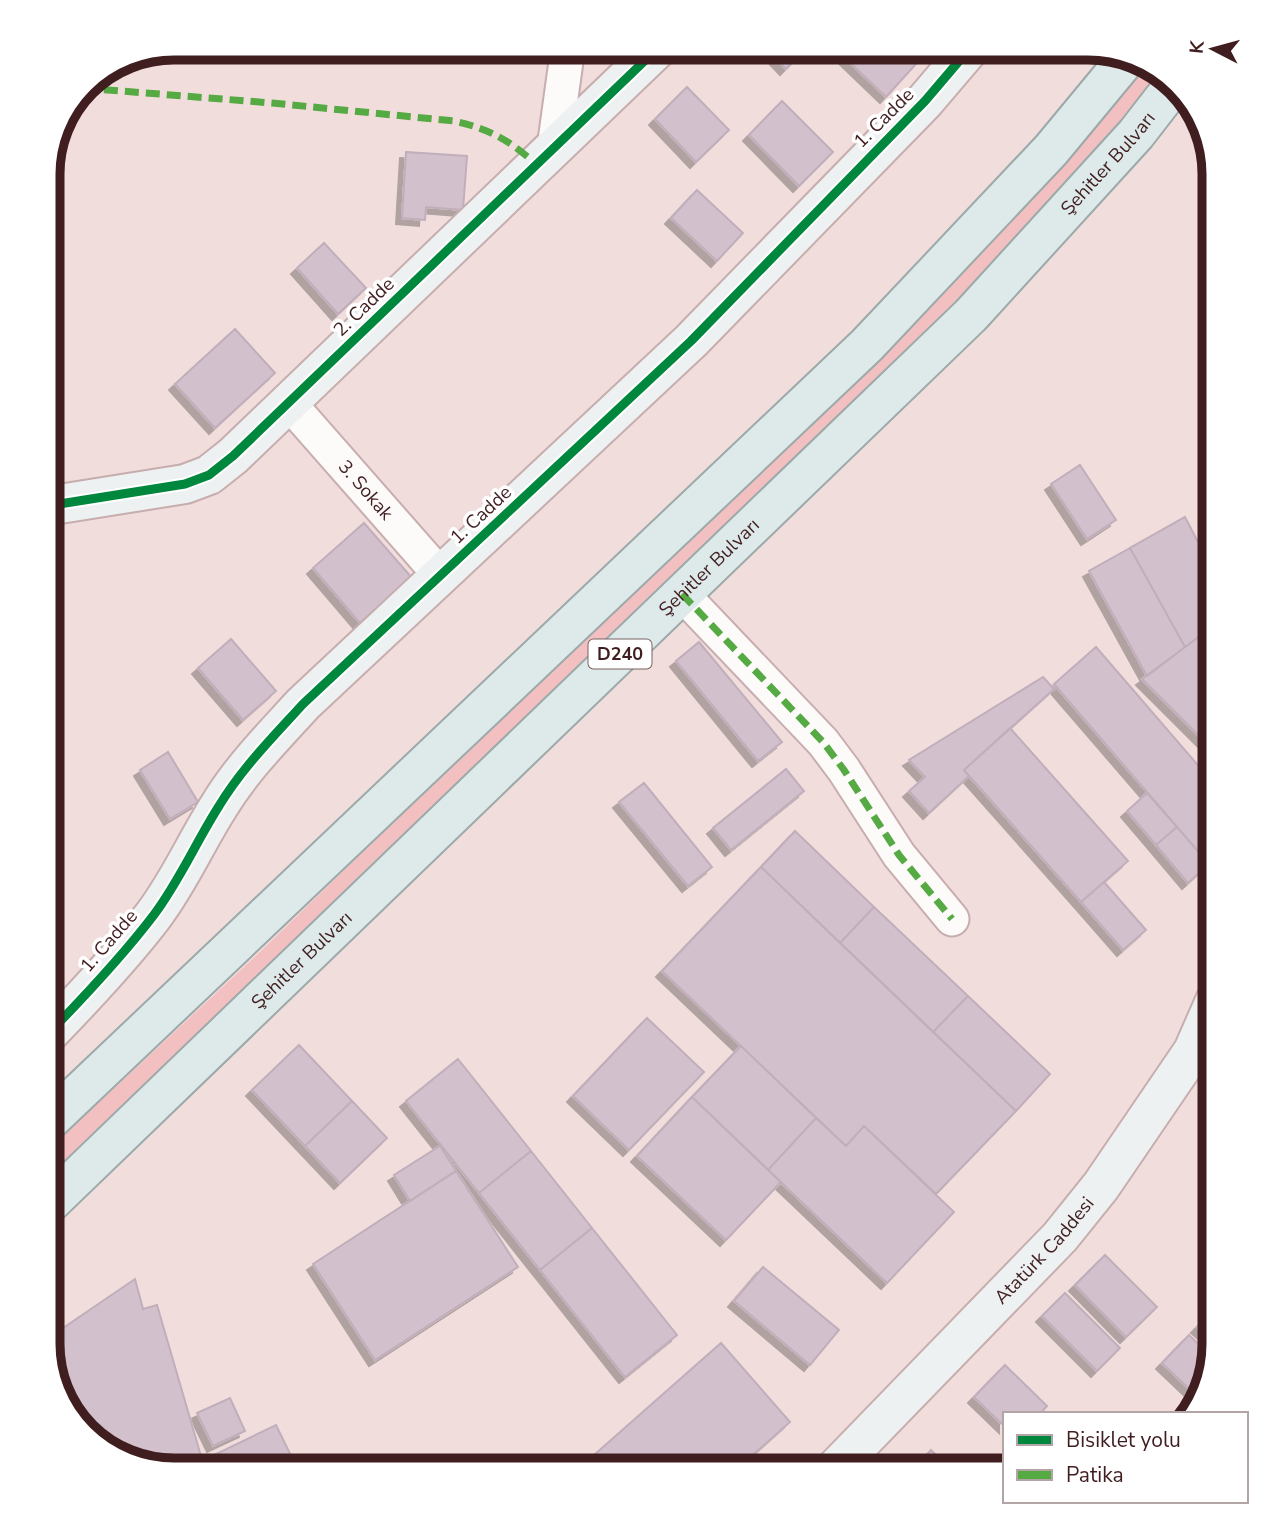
<svg xmlns="http://www.w3.org/2000/svg" width="1262" height="1517" viewBox="0 0 1262 1517" font-family="'Nunito Sans',sans-serif">
  <style>
    .green { fill: #f3c0c2 }
    .building { fill: #d3c0cd; stroke: #c1aebb; stroke-width: 2; filter: url(#shadow) }
    .lines { fill: none; stroke-linecap: round; stroke-linejoin: round }
    .street-casing { stroke: #c7adae; stroke-width: 37 }
    .secondary-casing { stroke: #c7adae; stroke-width: 42 }
    .primary-casing { stroke: #9ba9a9; stroke-width: 42 }
    .street { stroke: #fdfafa; stroke-width: 33 }
    .secondary { stroke: #edf1f1; stroke-width: 38 }
    .primary { stroke: #dee9e9; stroke-width: 38 }
    .quiet { stroke: #56aa43; stroke-width: 7; stroke-dasharray: 14 7; stroke-linecap: butt }
    .cycleway-casing { stroke: #fff; stroke-width: 13 }
    .cycleway { stroke: #00873e; stroke-width: 9 }
    .labels { text-anchor: middle; dominant-baseline: central; stroke-width: 7; stroke-linejoin: round; paint-order: stroke }
    .shield { fill: #fff; stroke: #796263; stroke-width: 2 }
    .shield-label { font-size: 18px; font-weight: bold; fill: #401e20 }
    .street-label { font-size: 19px; fill: #401e20; stroke: #fff }
    .rim { fill: none; stroke: #401e20; stroke-width: 9 }
  </style>
  <defs>
    <filter id="shadow"><feDropShadow dx="-6" dy="6" stdDeviation="0" flood-color="#0004"/></filter>
  </defs>
  <rect width="100%" height="100%" fill="#f2dddd"/>
  <path class="green" d="M 1146,63 L 1161,73 L 1133,110 L 991,271 L 47,1180 L 47,1151 L 260,952 L 486,732 L 697,533 L 942,294 L 1058,172 Z"/>
  <path class="building" d="M 765,47 L 808,47 L 786,69 Z
    M 846,47 L 899,47 L 916,64 L 886,97 L 840,53 Z
    M 687,87 L 729,130 L 696,162 L 655,119 Z
    M 782,101 L 833,152 L 799,186 L 749,135 Z
    M 406,152 L 467,156 L 463,210 L 426,207 L 425,220 L 402,218 Z
    M 697,190 L 743,233 L 717,261 L 671,218 Z
    M 324,243 L 366,288 L 338,314 L 297,268 Z
    M 235,329 L 275,373 L 215,428 L 175,384 Z
    M 1080,465 L 1116,520 L 1087,539 L 1051,484 Z
    M 1185,517 L 1215,575 L 1215,625 L 1185,647 L 1130,548 Z
    M 364,523 L 412,578 L 360,623 L 313,568 Z
    M 1215,545 L 1215,575 L 1203,552 Z
    M 1130,548 L 1185,647 L 1147,676 L 1089,571 Z
    M 1212,627 L 1215,629 L 1215,752 L 1142,679 Z
    M 231,639 L 276,691 L 243,720 L 198,668 Z
    M 699,642 L 782,742 L 758,761 L 676,661 Z
    M 1096,647 L 1215,785 L 1215,860 L 1209,864 L 1054,684 Z
    M 1043,677 L 1054,689 L 964,770 L 969,776 L 929,813 L 909,791 L 925,777 L 909,760 Z
    M 1010,728 L 1128,861 L 1081,902 L 964,770 Z
    M 168,752 L 198,802 L 170,819 L 140,770 Z
    M 786,769 L 804,791 L 731,850 L 713,828 Z
    M 644,783 L 712,867 L 688,886 L 619,802 Z
    M 1147,793 L 1177,827 L 1156,845 L 1127,811 Z
    M 1177,827 L 1209,864 L 1188,883 L 1156,845 Z
    M 795,831 L 874,907 L 840,943 L 761,867 Z
    M 761,867 L 1016,1111 L 936,1194 L 864,1126 L 846,1146 L 662,971 Z
    M 1104,882 L 1146,930 L 1123,950 L 1081,902 Z
    M 874,907 L 968,996 L 933,1032 L 840,943 Z
    M 968,996 L 1050,1074 L 1016,1111 L 933,1032 Z
    M 647,1018 L 704,1072 L 629,1150 L 573,1096 Z
    M 299,1045 L 352,1101 L 305,1146 L 252,1090 Z
    M 741,1046 L 816,1118 L 768,1170 L 692,1097 Z
    M 458,1059 L 531,1151 L 479,1193 L 406,1101 Z
    M 692,1097 L 781,1182 L 726,1240 L 637,1156 Z
    M 352,1101 L 387,1138 L 340,1183 L 305,1146 Z
    M 816,1118 L 846,1146 L 864,1126 L 954,1212 L 887,1283 L 768,1170 Z
    M 440,1146 L 456,1171 L 410,1201 L 394,1175 Z
    M 531,1151 L 592,1228 L 540,1270 L 479,1193 Z
    M 456,1171 L 518,1267 L 375,1360 L 313,1264 Z
    M 592,1228 L 677,1335 L 625,1377 L 540,1270 Z
    M 1105,1255 L 1157,1307 L 1126,1337 L 1075,1285 Z
    M 763,1267 L 839,1330 L 810,1365 L 734,1301 Z
    M 135,1279 L 143,1309 L 157,1305 L 203,1463 L 173,1470 L 117,1457 L 69,1414 L 47,1339 Z
    M 1065,1293 L 1120,1348 L 1097,1371 L 1042,1316 Z
    M 1215,1308 L 1215,1343 L 1197,1327 Z
    M 1189,1335 L 1212,1357 L 1201,1400 L 1162,1363 Z
    M 721,1343 L 790,1422 L 736,1470 L 577,1470 Z
    M 1005,1365 L 1047,1406 L 1040,1414 L 1005,1414 L 1005,1427 L 974,1397 Z
    M 230,1398 L 245,1431 L 213,1446 L 197,1413 Z
    M 276,1425 L 298,1470 L 218,1470 L 212,1456 Z
    M 931,1450 L 951,1470 L 912,1470 Z"/>
  <g class="lines">
    <defs>
      <g id="street">
        <path d="M 554,148 L 568,47"/>
        <path id="s1" d="M 289,403 L 441,576"/>
        <path d="M 682,594 L 823,742 L 844,770 L 899,855 L 952,919"/>
      </g>
      <g id="secondary">
        <path d="M 47,506 L 185,484 L 209,475 L 233,456 L 659,47"/>
        <path d="M 47,1035 C 84,997 121,958 153,916 C 179,882 196,842 219,806 C 242,768 273,737 303,704 L 691,341 L 925,101 L 971,47"/>
        <path id="s2" d="M 834,1470 L 1060,1237 L 1101,1186 L 1193,1051 L 1215,1001"/>
      </g>
      <g id="primary">
        <path d="M 47,1123 L 867,345 L 1051,150 L 1128,57"/>
        <path id="s3" d="M 47,1206 L 971,315 L 1136,134 L 1174,85"/>
      </g>
    </defs>
    <use href="#street" class="street-casing"/>
    <use href="#secondary" class="secondary-casing"/>
    <use href="#primary" class="primary-casing"/>
    <use href="#street" class="street"/>
    <use href="#secondary" class="secondary"/>
    <use href="#primary" class="primary"/>
    <path class="quiet" d="M 83,88 L 272,103 L 454,121 C 490,129 509,140 537,165
      M 682,594 L 823,742 L 844,770 L 899,855 L 952,919"/>
    <defs>
      <path id="cycleway" d="M 47,506 L 185,484 L 209,475 L 233,456 L 659,47
        M 47,1035 C 84,997 121,958 153,916 C 179,882 196,842 219,806 C 242,768 273,737 303,704 L 691,341 L 925,101 L 971,47"/>
    </defs>
    <use href="#cycleway" class="cycleway-casing"/>
    <use href="#cycleway" class="cycleway"/>
  </g>
  <g class="labels">
    <rect class="shield" x="588.5" y="639.5" width="63" height="29" rx="5"/>
    <g class="shield-label">
      <text x="620" y="654">D240</text>
    </g>
    <g class="street-label">
      <text transform="translate(884 118) rotate(-45)">1. Cadde</text>
      <text stroke="none"><textPath href="#s3" startOffset="1488">Şehitler Bulvarı</textPath></text>
      <text transform="translate(364 307) rotate(-44)">2. Cadde</text>
      <text stroke="none"><textPath href="#s1" startOffset="116">3. Sokak</textPath></text>
      <text transform="translate(481 515) rotate(-43)">1. Cadde</text>
      <text stroke="none"><textPath href="#s3" startOffset="920">Şehitler Bulvarı</textPath></text>
      <text transform="translate(109 941) rotate(-49)">1. Cadde</text>
      <text stroke="none"><textPath href="#s3" startOffset="354">Şehitler Bulvarı</textPath></text>
      <text stroke="none"><textPath href="#s2" startOffset="304">Atatürk Caddesi</textPath></text>
    </g>
  </g>
  <path d="M0 0H1262V1517H0ZM174 60H1088A114 114 0 0 1 1202 174V1344A114 114 0 0 1 1088 1458H174A114 114 0 0 1 60 1344V174A114 114 0 0 1 174 60Z" fill="#fff" fill-rule="evenodd"/>
  <path class="rim" d="M174 60H1088A114 114 0 0 1 1202 174V1344A114 114 0 0 1 1088 1458H174A114 114 0 0 1 60 1344V174A114 114 0 0 1 174 60Z"/>
  <rect x="1003" y="1412" width="245" height="91" fill="#ffffff" stroke="#b3a5a6" stroke-width="2"/>
  <rect x="1017" y="1435" width="35" height="10" fill="#00873e" stroke="#b3a5a6" stroke-width="2"/>
  <text x="1066" y="1447" font-size="21" fill="#401e20">Bisiklet yolu</text>
  <rect x="1017" y="1470" width="35" height="10" fill="#56aa43" stroke="#b3a5a6" stroke-width="2"/>
  <text x="1066" y="1482" font-size="21" fill="#401e20">Patika</text>
  <g transform="translate(1213 49) rotate(276)" stroke="#ffffff" stroke-width="5" paint-order="stroke">
  <path d="M0-5L12 26L0 18L-12 26Z" fill="#401e20"/>
  <text y="-10" font-size="19" font-weight="bold" text-anchor="middle" fill="#401e20">K</text>
  </g>
</svg>
